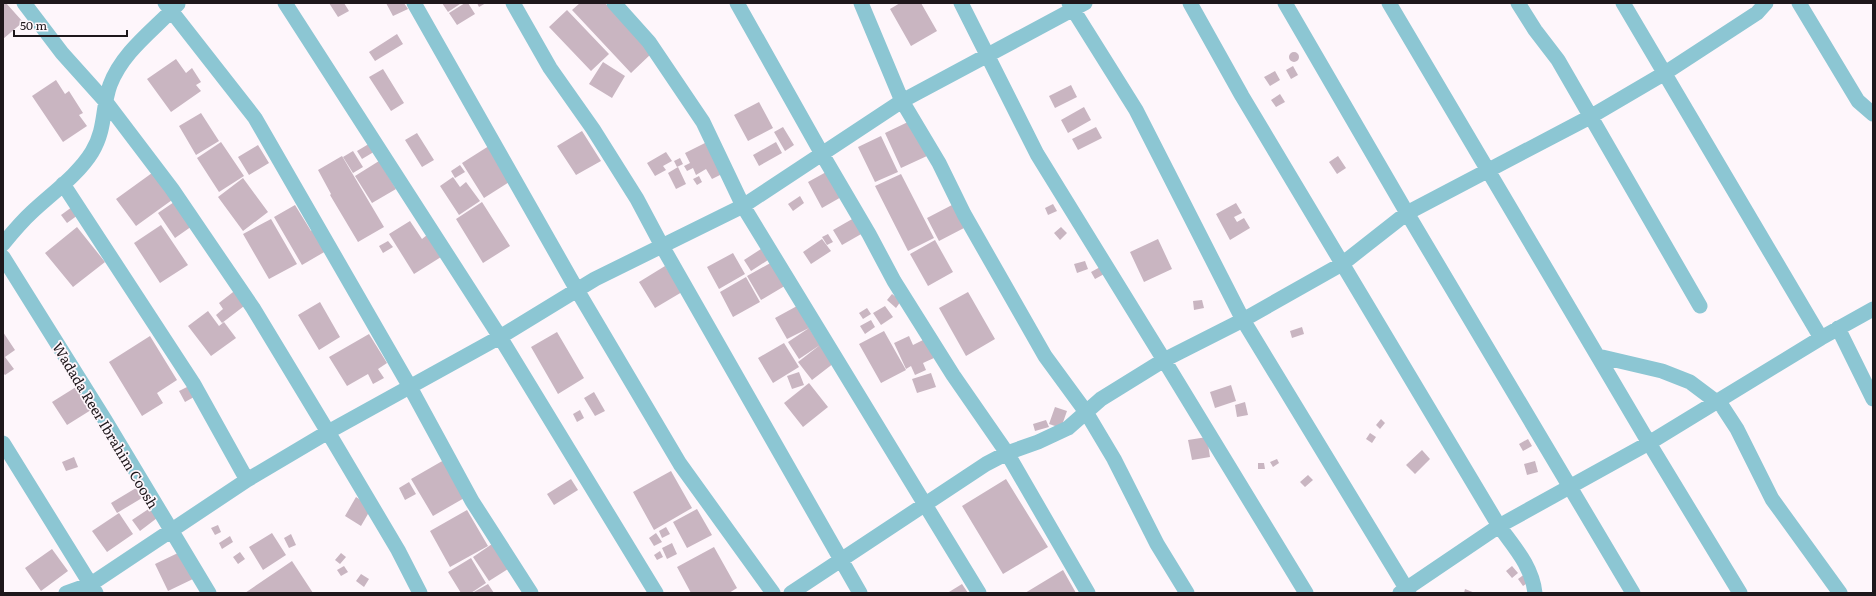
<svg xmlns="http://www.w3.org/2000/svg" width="1876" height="596" viewBox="0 0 1876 596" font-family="Literata,serif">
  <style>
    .building { fill: #c9b5c1 }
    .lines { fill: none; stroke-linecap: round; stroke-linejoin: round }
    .minor { stroke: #8cc6d3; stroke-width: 15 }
    .labels { text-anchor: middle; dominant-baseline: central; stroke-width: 3.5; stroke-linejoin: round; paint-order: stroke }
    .street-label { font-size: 14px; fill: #1e171b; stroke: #fef6fb }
  </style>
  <rect width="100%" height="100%" fill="#fef6fb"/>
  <path class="building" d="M 3,3 L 6,3 L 23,22 L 3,39 Z
    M 329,3 L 344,3 L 349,11 L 338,17 Z
    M 386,3 L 404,3 L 408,9 L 393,16 Z
    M 442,3 L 459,3 L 460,4 L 448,12 Z
    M 465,3 L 468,3 L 475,14 L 457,25 L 449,13 Z
    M 477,3 L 486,3 L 479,7 Z
    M 580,3 L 605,3 L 652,53 L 631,73 L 572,10 Z
    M 900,3 L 921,3 L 937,31 L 911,46 L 890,9 Z
    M 567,10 L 609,54 L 591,71 L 549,27 Z
    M 397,34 L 403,44 L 375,61 L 369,52 Z
    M1289 57a5 5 0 1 1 10 0a5 5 0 1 1-10 0Z
    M 176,59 L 186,73 L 192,68 L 201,82 L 196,85 L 201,91 L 171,112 L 147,79 Z
    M 603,62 L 625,76 L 612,98 L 589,84 Z
    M 1293,66 L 1298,75 L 1291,79 L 1286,70 Z
    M 383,69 L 404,103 L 391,111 L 369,77 Z
    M 1275,71 L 1280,80 L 1270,86 L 1264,77 Z
    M 56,80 L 65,94 L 69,91 L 83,113 L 79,115 L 87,126 L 63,142 L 32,96 Z
    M 1071,85 L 1077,97 L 1055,108 L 1049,96 Z
    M 1280,94 L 1285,102 L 1276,107 L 1271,100 Z
    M 759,102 L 773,128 L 748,141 L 734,115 Z
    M 1084,107 L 1091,120 L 1068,133 L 1061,120 Z
    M 201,113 L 219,141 L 196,155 L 179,126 Z
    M 910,121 L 927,156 L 901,168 L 885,133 Z
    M 783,127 L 794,145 L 785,151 L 774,132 Z
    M 1096,127 L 1102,138 L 1078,150 L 1072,139 Z
    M 582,131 L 601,161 L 576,175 L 557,146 Z
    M 417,133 L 434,160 L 422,167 L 405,140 Z
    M 881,136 L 898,172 L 875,182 L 858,147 Z
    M 221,142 L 244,176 L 219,192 L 197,158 Z
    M 372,142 L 377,150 L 362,159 L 357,151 Z
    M 776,142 L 782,153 L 759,166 L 753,155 Z
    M 705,143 L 722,174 L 712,179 L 706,169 L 696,175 L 693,168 L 687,171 L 684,166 L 690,163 L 685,153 Z
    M 492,144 L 514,179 L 484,198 L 462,163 Z
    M 258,145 L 269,163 L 249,175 L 238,157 Z
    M 353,151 L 363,167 L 353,173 L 343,157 Z
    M 666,152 L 672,161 L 663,166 L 666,170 L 655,176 L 647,163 Z
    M 342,156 L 384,227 L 358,242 L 330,195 L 331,194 L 318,170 Z
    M 1338,156 L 1346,168 L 1337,174 L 1329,162 Z
    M 680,158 L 683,164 L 677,167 L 674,161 Z
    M 379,161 L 396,189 L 372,203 L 355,176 Z
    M 460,165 L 465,172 L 455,178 L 451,171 Z
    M 678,167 L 686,184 L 676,189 L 668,173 Z
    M 828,171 L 843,196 L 822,208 L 808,182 Z
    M 152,173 L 172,200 L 136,226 L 116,199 Z
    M 901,174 L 934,238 L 908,251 L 875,186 Z
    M 699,176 L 702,182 L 697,185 L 693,179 Z
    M 453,177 L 460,187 L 466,182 L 480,201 L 459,215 L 440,186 Z
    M 243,178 L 268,212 L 243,231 L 218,197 Z
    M 800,196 L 804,203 L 793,211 L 788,204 Z
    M 177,200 L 195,224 L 175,238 L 158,213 Z
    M 482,202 L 510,246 L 483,263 L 456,219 Z
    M 1236,203 L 1242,213 L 1234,217 L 1237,222 L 1244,218 L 1250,228 L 1230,240 L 1216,214 Z
    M 1053,204 L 1057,211 L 1048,215 L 1045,208 Z
    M 295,205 L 311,231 L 313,230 L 326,251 L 302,265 L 274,217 Z
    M 952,205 L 964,228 L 939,241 L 927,218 Z
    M 72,207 L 78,215 L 67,223 L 61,215 Z
    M 854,218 L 863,233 L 842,245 L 833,230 Z
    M 271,219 L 297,264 L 269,279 L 243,234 Z
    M 410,221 L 422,239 L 427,235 L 441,257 L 414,274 L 389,234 Z
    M 161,225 L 188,265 L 160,283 L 134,243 Z
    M 77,227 L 105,262 L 73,287 L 45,253 Z
    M 1061,227 L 1067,233 L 1060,240 L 1054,233 Z
    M 828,234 L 833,242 L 827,245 L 822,237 Z
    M 822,239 L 831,251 L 811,264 L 803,252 Z
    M 1158,239 L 1172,269 L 1144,282 L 1130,252 Z
    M 935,240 L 953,272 L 928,286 L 910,254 Z
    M 388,241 L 393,247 L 383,253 L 379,246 Z
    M 761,249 L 768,260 L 751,271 L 744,260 Z
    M 733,253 L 745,274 L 719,289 L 707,267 Z
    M 774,261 L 788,284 L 761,300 L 747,276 Z
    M 1085,261 L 1088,269 L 1077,273 L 1074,264 Z
    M 665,266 L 682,292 L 655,308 L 639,282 Z
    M 1102,266 L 1106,273 L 1095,279 L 1091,272 Z
    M 746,277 L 760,302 L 733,317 L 720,292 Z
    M 237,289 L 248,303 L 222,323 L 216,315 L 223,309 L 219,303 Z
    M 968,292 L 995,339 L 966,356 L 939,308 Z
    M 892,294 L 901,301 L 896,308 L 887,300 Z
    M 1202,300 L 1204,308 L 1194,310 L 1193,301 Z
    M 320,302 L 340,337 L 319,350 L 298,315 Z
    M 797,306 L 809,328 L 787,339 L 775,318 Z
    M 885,306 L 893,317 L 881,325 L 873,313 Z
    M 867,308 L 871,314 L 863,319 L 859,313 Z
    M 208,311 L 219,326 L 224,322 L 236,338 L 211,356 L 188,326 Z
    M 871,320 L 875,327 L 865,334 L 860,326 Z
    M 1302,327 L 1304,334 L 1292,338 L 1290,331 Z
    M 809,328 L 820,345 L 799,359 L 788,342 Z
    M 884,331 L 906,370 L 881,383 L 859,344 Z
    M 3,332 L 15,350 L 5,357 L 14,369 L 5,375 L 3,373 Z
    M 557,332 L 584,378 L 558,394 L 531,347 Z
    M 369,334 L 387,363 L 378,369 L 384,378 L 373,384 L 368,374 L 347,386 L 329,357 Z
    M 150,336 L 177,380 L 157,393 L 163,403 L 142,416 L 109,362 Z
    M 909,336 L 913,345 L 925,339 L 934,358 L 923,363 L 926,370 L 915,375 L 911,366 L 906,369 L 894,343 Z
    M 784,343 L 799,367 L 773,383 L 758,358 Z
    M 820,345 L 834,363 L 812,380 L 798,362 Z
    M 799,372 L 804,385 L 792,389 L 787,376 Z
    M 931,373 L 936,387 L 917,393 L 912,379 Z
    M 809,383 L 828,407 L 803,427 L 784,403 Z
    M 1231,385 L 1236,401 L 1215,408 L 1210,392 Z
    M 189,386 L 194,397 L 185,402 L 179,391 Z
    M 76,387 L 91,410 L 67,425 L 52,402 Z
    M 594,392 L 605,411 L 595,416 L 584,398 Z
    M 1245,402 L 1248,415 L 1237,417 L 1235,405 Z
    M 1055,407 L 1067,411 L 1061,428 L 1049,424 Z
    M 580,410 L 584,418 L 577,422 L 573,414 Z
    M 1381,419 L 1385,423 L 1380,429 L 1376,425 Z
    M 1046,420 L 1049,427 L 1035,431 L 1033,424 Z
    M 1370,433 L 1376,437 L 1372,443 L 1366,439 Z
    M 1207,437 L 1210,457 L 1192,460 L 1188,440 Z
    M 1528,439 L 1532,446 L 1523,451 L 1519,444 Z
    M 1422,450 L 1430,459 L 1415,474 L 1406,465 Z
    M 74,457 L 78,467 L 66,471 L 62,462 Z
    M 1277,459 L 1279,463 L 1273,467 L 1270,462 Z
    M 444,460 L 466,497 L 433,516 L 411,479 Z
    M 1535,461 L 1538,472 L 1527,475 L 1524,464 Z
    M 1258,463 L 1264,463 L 1265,469 L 1258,469 Z
    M 671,471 L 692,508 L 654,530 L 633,492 Z
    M 1308,475 L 1313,480 L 1305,487 L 1300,482 Z
    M 571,479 L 578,490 L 554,505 L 547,494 Z
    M 1006,479 L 1048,547 L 1003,574 L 962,506 Z
    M 409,482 L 416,494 L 405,500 L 399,488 Z
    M 136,488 L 142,498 L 117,513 L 111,503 Z
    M 356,497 L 372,507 L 361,526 L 345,516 Z
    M 150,508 L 157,518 L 140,531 L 132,520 Z
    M 697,509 L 712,535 L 687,548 L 673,522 Z
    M 467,510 L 488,546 L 450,567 L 430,531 Z
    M 119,513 L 133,534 L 107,552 L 92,531 Z
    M 218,525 L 221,532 L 215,535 L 211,528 Z
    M 666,527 L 670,534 L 662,538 L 659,531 Z
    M 272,533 L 286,555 L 263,570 L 249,547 Z
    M 656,533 L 662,542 L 654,546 L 649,538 Z
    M 291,534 L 296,545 L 289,548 L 284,538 Z
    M 230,536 L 233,542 L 222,549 L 219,543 Z
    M 495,542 L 511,567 L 489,581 L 473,557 Z
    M 672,543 L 677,554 L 667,559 L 662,548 Z
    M 714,547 L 737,588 L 729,593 L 691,593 L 677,567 Z
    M 52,549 L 68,571 L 41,591 L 25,568 Z
    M 660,551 L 663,557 L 657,560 L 654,555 Z
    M 180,552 L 193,579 L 168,591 L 155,564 Z
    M 240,552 L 245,559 L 238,564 L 233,557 Z
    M 341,553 L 346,557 L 340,564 L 335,560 Z
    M 471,558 L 486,583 L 471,593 L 461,593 L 448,572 Z
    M 292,561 L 313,593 L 245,593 Z
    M 344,566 L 348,572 L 341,576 L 337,570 Z
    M 1512,566 L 1518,573 L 1512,578 L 1506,571 Z
    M 1063,570 L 1076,593 L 1025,593 Z
    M 1526,573 L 1532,580 L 1523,586 L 1518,579 Z
    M 361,574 L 369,579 L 364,587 L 356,581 Z
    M 488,584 L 494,593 L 472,593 Z
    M 962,584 L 968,593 L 950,593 L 949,592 Z
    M 1465,589 L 1475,593 L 1464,593 Z"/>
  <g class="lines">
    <path class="minor" d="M 24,3 L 62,53 L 106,102 L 172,189 L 253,308 L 328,432 L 398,550 L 420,593
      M 165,3 L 255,118 L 410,387 L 472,501 L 531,593
      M 285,3 L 500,337 L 656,593
      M 414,3 L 577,290 L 680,464 L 773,593
      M 513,3 L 550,68 L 593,129 L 637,199 L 662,246 L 860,593
      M 614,3 L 649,42 L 703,122 L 743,206 L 979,593
      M 737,3 L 822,154 L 869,234 L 894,281 L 953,375 L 1007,453 L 1088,593
      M 861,3 L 902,101 L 939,163 L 964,214 L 1045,356 L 1086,412 L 1114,459 L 1157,544 L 1187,593
      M 1069,3 L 1136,110 L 1243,320 L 1409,593
      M 1190,3 L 1242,96 L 1499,526 C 1514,547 1532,566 1535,593
      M 1285,3 L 1407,213 L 1633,593
      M 1389,3 L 1649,443 L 1740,593
      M 1518,3 L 1535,30 L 1558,60 L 1700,306
      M 1623,3 L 1821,338
      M 1799,3 L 1858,101 L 1873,114
      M 63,184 L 193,383 L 247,480
      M 3,244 C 12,233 21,222 32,212 C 51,194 78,175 92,152 C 106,129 102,107 110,85 C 123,51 154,30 178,4
      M 3,257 L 105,420 L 209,593
      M 1838,328 L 1873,399
      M 1598,356 L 1662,371 L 1690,382 L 1722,406 L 1737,429 L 1772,499 L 1840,593
      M 3,443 L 96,593
      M 66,593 L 91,584 L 247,480 L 328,432 L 500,337 L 595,279 L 743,206 L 902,101 L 1085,3
      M 791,593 L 986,464 L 1007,453 L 1038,442 L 1068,428 L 1101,399 L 1164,360 L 1037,154 L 961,3
      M 1306,593 L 1164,360 L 1243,320 L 1342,264 L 1407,213 L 1590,117 L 1665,73 L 1757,13 L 1766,3
      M 1400,593 L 1499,526 L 1649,443 L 1821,338 L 1873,309"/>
  </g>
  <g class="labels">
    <g class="street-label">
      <text transform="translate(106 425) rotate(59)">Wadada Reer Ibrahim Coosh</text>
    </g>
  </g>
  <rect width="1876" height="596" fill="none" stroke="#1e171b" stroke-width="8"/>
  <path d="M14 30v6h113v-6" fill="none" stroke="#1e171b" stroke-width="2"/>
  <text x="20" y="30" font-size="12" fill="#1e171b" stroke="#fef6fb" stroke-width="3" paint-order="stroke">50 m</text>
</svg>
